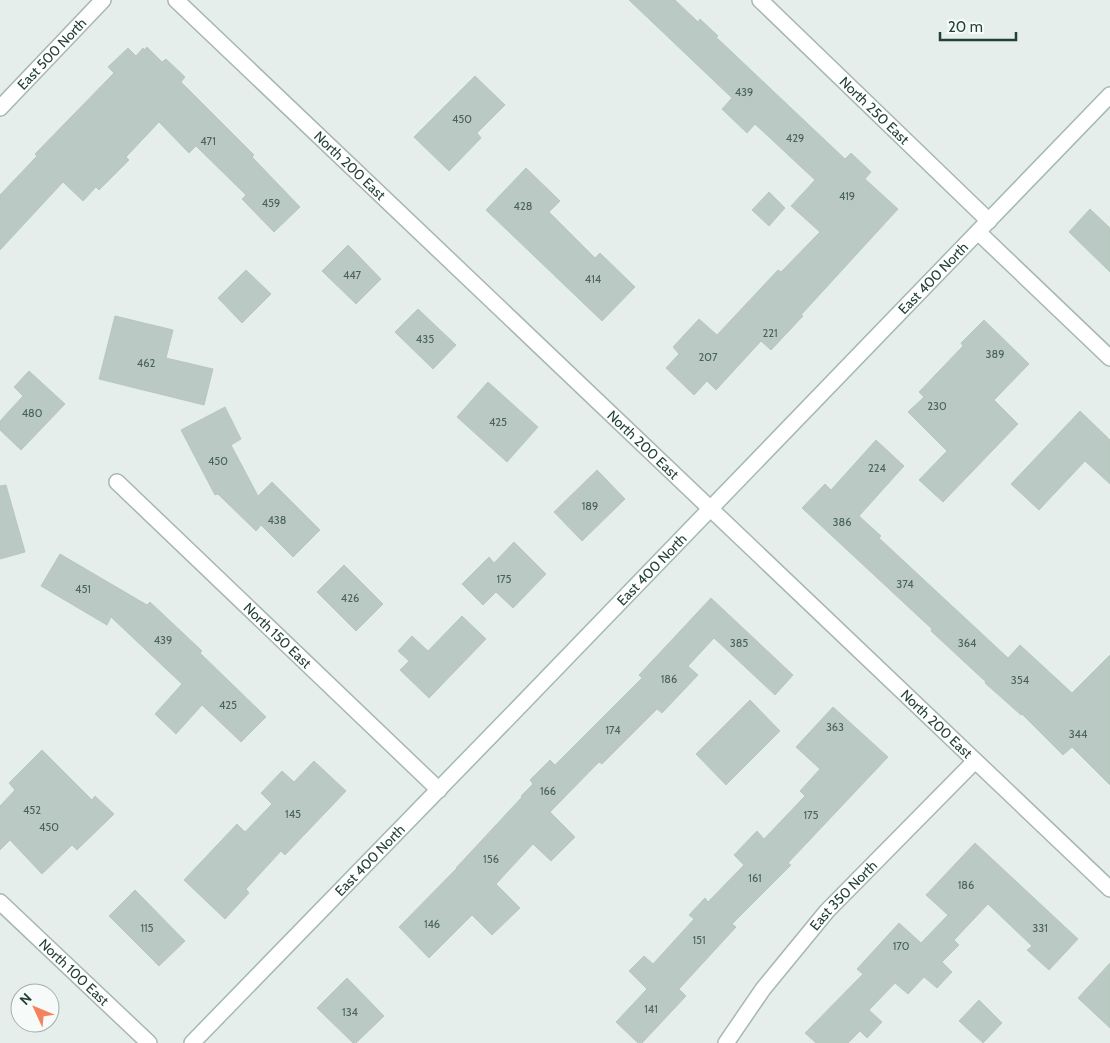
<svg xmlns="http://www.w3.org/2000/svg" width="1110" height="1043" viewBox="0 0 1110 1043" font-family="Cabin,sans-serif">
  <style>
    .building { fill: #bac9c3; stroke: #b7c8c1 }
    .lines { fill: none; stroke-linecap: round; stroke-linejoin: round }
    .minor-casing { stroke: #a7b7b1; stroke-width: 18 }
    .tertiary-casing { stroke: #a7b7b1; stroke-width: 18 }
    .secondary-casing { stroke: #a3bab2; stroke-width: 18 }
    .minor { stroke: #fff; stroke-width: 15 }
    .tertiary { stroke: #fff; stroke-width: 15 }
    .secondary { stroke: #fff; stroke-width: 15 }
    .labels { text-anchor: middle; dominant-baseline: central; stroke-width: 4; stroke-linejoin: round; paint-order: stroke }
    .number-label { font-size: 11px; fill: #49635c }
    .street-label { font-size: 14px; fill: #234139; stroke: #f6faf8 }
  </style>
  <rect width="100%" height="100%" fill="#e5eeea"/>
  <path class="building" d="M 629,0 L 675,0 L 698,22 L 700,19 L 718,36 L 716,37 L 845,159 L 851,153 L 871,172 L 865,179 L 898,209 L 801,315 L 803,316 L 771,350 L 761,341 L 716,390 L 707,381 L 694,395 L 666,368 L 679,354 L 673,347 L 699,319 L 717,335 L 778,270 L 781,272 L 820,232 L 791,206 L 815,180 L 755,124 L 747,133 L 722,109 L 732,98 Z
    M 147,47 L 162,62 L 166,59 L 185,77 L 181,82 L 254,155 L 252,157 L 300,207 L 274,232 L 242,199 L 246,195 L 196,146 L 189,153 L 159,122 L 126,157 L 129,160 L 99,190 L 96,187 L 83,201 L 63,182 L 0,250 L 0,195 L 37,156 L 35,154 L 114,73 L 108,67 L 128,48 L 136,56 L 143,48 L 144,50 Z
    M 475,76 L 505,105 L 477,133 L 481,138 L 449,171 L 414,137 Z
    M 526,168 L 560,201 L 549,212 L 595,258 L 600,253 L 635,287 L 602,321 L 486,210 Z
    M 769,192 L 785,208 L 769,226 L 752,210 Z
    M 1090,209 L 1110,228 L 1110,272 L 1069,232 Z
    M 348,245 L 381,279 L 356,304 L 322,271 Z
    M 246,270 L 271,294 L 242,323 L 218,298 Z
    M 418,309 L 456,345 L 433,369 L 395,332 Z
    M 115,316 L 173,330 L 166,358 L 213,369 L 204,405 L 99,379 Z
    M 984,320 L 1029,364 L 994,400 L 1018,424 L 943,502 L 919,480 L 947,451 L 908,412 L 924,397 L 919,392 L 963,346 L 961,343 Z
    M 29,371 L 65,404 L 21,450 L 0,430 L 0,421 L 23,396 L 14,387 Z
    M 488,382 L 538,427 L 507,462 L 457,417 Z
    M 225,407 L 241,439 L 231,445 L 258,496 L 272,482 L 320,530 L 293,557 L 261,525 L 256,531 L 218,494 L 215,495 L 181,430 Z
    M 1080,411 L 1110,440 L 1110,484 L 1085,461 L 1039,510 L 1011,484 Z
    M 876,440 L 904,466 L 859,516 L 881,536 L 879,538 L 1008,658 L 1020,645 L 1072,693 L 1110,655 L 1110,785 L 1072,747 L 1063,755 L 1022,714 L 1021,715 L 985,683 L 986,682 L 931,631 L 932,629 L 802,508 L 825,484 L 831,490 Z
    M 597,470 L 625,499 L 582,541 L 554,512 Z
    M 6,485 L 25,552 L 0,559 L 0,486 Z
    M 514,542 L 546,574 L 513,608 L 496,592 L 483,605 L 462,584 L 489,557 L 494,563 Z
    M 60,554 L 147,605 L 150,602 L 202,651 L 200,653 L 266,717 L 241,742 L 202,705 L 176,734 L 155,714 L 182,684 L 111,617 L 107,625 L 41,586 Z
    M 344,565 L 383,604 L 356,631 L 317,592 Z
    M 711,598 L 793,675 L 775,695 L 714,638 L 688,666 L 698,675 L 662,713 L 657,709 L 602,764 L 599,762 L 550,812 L 575,837 L 551,861 L 533,844 L 496,884 L 520,908 L 492,935 L 472,915 L 429,958 L 399,927 L 457,868 L 456,868 L 522,797 L 521,796 L 533,784 L 530,780 L 550,760 L 555,765 L 642,678 L 639,675 Z
    M 462,616 L 486,639 L 429,698 L 400,670 L 409,661 L 398,651 L 412,636 L 428,651 Z
    M 750,700 L 780,731 L 726,785 L 696,754 Z
    M 833,707 L 888,757 L 788,863 L 791,865 L 732,924 L 736,927 L 679,989 L 686,996 L 642,1043 L 638,1043 L 616,1022 L 647,989 L 629,971 L 644,956 L 653,964 L 694,919 L 689,915 L 705,898 L 708,902 L 744,865 L 734,855 L 757,831 L 764,839 L 805,796 L 800,791 L 820,769 L 796,747 Z
    M 42,750 L 92,800 L 95,796 L 114,814 L 77,850 L 72,845 L 42,874 L 10,840 L 0,850 L 0,806 L 15,790 L 9,783 Z
    M 314,761 L 346,791 L 285,855 L 281,851 L 246,889 L 249,893 L 225,919 L 184,880 L 237,824 L 245,832 L 272,804 L 261,793 L 282,771 L 294,782 Z
    M 975,843 L 1078,939 L 1049,970 L 1027,950 L 1032,946 L 988,904 L 954,940 L 959,945 L 942,962 L 952,972 L 937,988 L 924,977 L 908,994 L 895,983 L 869,1010 L 882,1022 L 867,1038 L 860,1031 L 848,1043 L 816,1043 L 805,1033 L 863,974 L 857,969 L 899,923 L 921,943 L 948,915 L 926,895 Z
    M 135,890 L 185,941 L 159,966 L 109,916 Z
    M 1110,963 L 1110,1028 L 1078,998 Z
    M 347,978 L 384,1016 L 356,1043 L 353,1043 L 317,1008 Z
    M 979,1000 L 1002,1023 L 983,1043 L 959,1021 Z"/>
  <g class="lines">
    <defs>
      <g id="minor">
        <path id="s1" d="M 176,0 L 1110,889"/>
        <path id="s2" d="M 760,0 L 989,221"/>
        <path d="M 978,232 L 1110,358"/>
        <path id="s3" d="M 117,482 L 439,790"/>
        <path id="s4" d="M 0,902 L 149,1043"/>
        <path id="s5" d="M 726,1043 L 763,989 L 827,911 L 975,761"/>
      </g>
      <g id="tertiary">
        <path id="s6" d="M 0,108 L 103,0"/>
      </g>
      <g id="secondary">
        <path id="s7" d="M 192,1043 L 513,713 L 1110,95"/>
      </g>
    </defs>
    <use href="#minor" class="minor-casing"/>
    <use href="#tertiary" class="tertiary-casing"/>
    <use href="#secondary" class="secondary-casing"/>
    <use href="#minor" class="minor"/>
    <use href="#tertiary" class="tertiary"/>
    <use href="#secondary" class="secondary"/>
  </g>
  <g class="labels">
    <g class="number-label">
      <text x="744" y="92">439</text>
      <text x="462" y="119">450</text>
      <text x="795" y="138">429</text>
      <text x="208" y="141">471</text>
      <text x="847" y="196">419</text>
      <text x="271" y="203">459</text>
      <text x="523" y="206">428</text>
      <text x="352" y="275">447</text>
      <text x="593" y="279">414</text>
      <text x="770" y="333">221</text>
      <text x="425" y="339">435</text>
      <text x="995" y="354">389</text>
      <text x="708" y="357">207</text>
      <text x="146" y="363">462</text>
      <text x="937" y="406">230</text>
      <text x="32" y="413">480</text>
      <text x="498" y="422">425</text>
      <text x="218" y="461">450</text>
      <text x="877" y="468">224</text>
      <text x="590" y="506">189</text>
      <text x="277" y="520">438</text>
      <text x="842" y="522">386</text>
      <text x="504" y="579">175</text>
      <text x="905" y="584">374</text>
      <text x="83" y="589">451</text>
      <text x="350" y="598">426</text>
      <text x="163" y="640">439</text>
      <text x="739" y="643">385</text>
      <text x="967" y="643">364</text>
      <text x="669" y="679">186</text>
      <text x="1020" y="680">354</text>
      <text x="228" y="705">425</text>
      <text x="835" y="727">363</text>
      <text x="613" y="730">174</text>
      <text x="1078" y="734">344</text>
      <text x="548" y="791">166</text>
      <text x="32" y="810">452</text>
      <text x="293" y="814">145</text>
      <text x="811" y="815">175</text>
      <text x="49" y="827">450</text>
      <text x="491" y="859">156</text>
      <text x="755" y="878">161</text>
      <text x="966" y="885">186</text>
      <text x="432" y="924">146</text>
      <text x="147" y="928">115</text>
      <text x="1040" y="928">331</text>
      <text x="699" y="940">151</text>
      <text x="901" y="946">170</text>
      <text x="651" y="1009">141</text>
      <text x="350" y="1012">134</text>
    </g>
    <g class="street-label">
      <text stroke="none"><textPath href="#s6" startOffset="75">East 500 North</textPath></text>
      <text stroke="none"><textPath href="#s2" startOffset="159">North 250 East</textPath></text>
      <text stroke="none"><textPath href="#s1" startOffset="240">North 200 East</textPath></text>
      <text stroke="none"><textPath href="#s7" startOffset="1065">East 400 North</textPath></text>
      <text stroke="none"><textPath href="#s1" startOffset="645">North 200 East</textPath></text>
      <text stroke="none"><textPath href="#s7" startOffset="660">East 400 North</textPath></text>
      <text stroke="none"><textPath href="#s3" startOffset="222">North 150 East</textPath></text>
      <text stroke="none"><textPath href="#s1" startOffset="1050">North 200 East</textPath></text>
      <text stroke="none"><textPath href="#s7" startOffset="255">East 400 North</textPath></text>
      <text stroke="none"><textPath href="#s5" startOffset="189">East 350 North</textPath></text>
      <text stroke="none"><textPath href="#s4" startOffset="102">North 100 East</textPath></text>
    </g>
  </g>
  <g transform="translate(35 1008) rotate(314)"><circle r="24" fill="#f6faf8" stroke="#a2b0ac"/>
  <path d="M0-4L9 19L0 12L-9 19Z" fill="#f4825d"/>
  <text y="-8" font-size="14" font-weight="bold" text-anchor="middle" fill="#234139">N</text>
  </g>
  <path d="M940 32v8h76v-8" fill="none" stroke="#234139" stroke-width="2.5"/>
  <text x="948" y="32" font-size="15" fill="#234139" stroke="#f6faf8" stroke-width="4" paint-order="stroke">20 m</text>
</svg>
